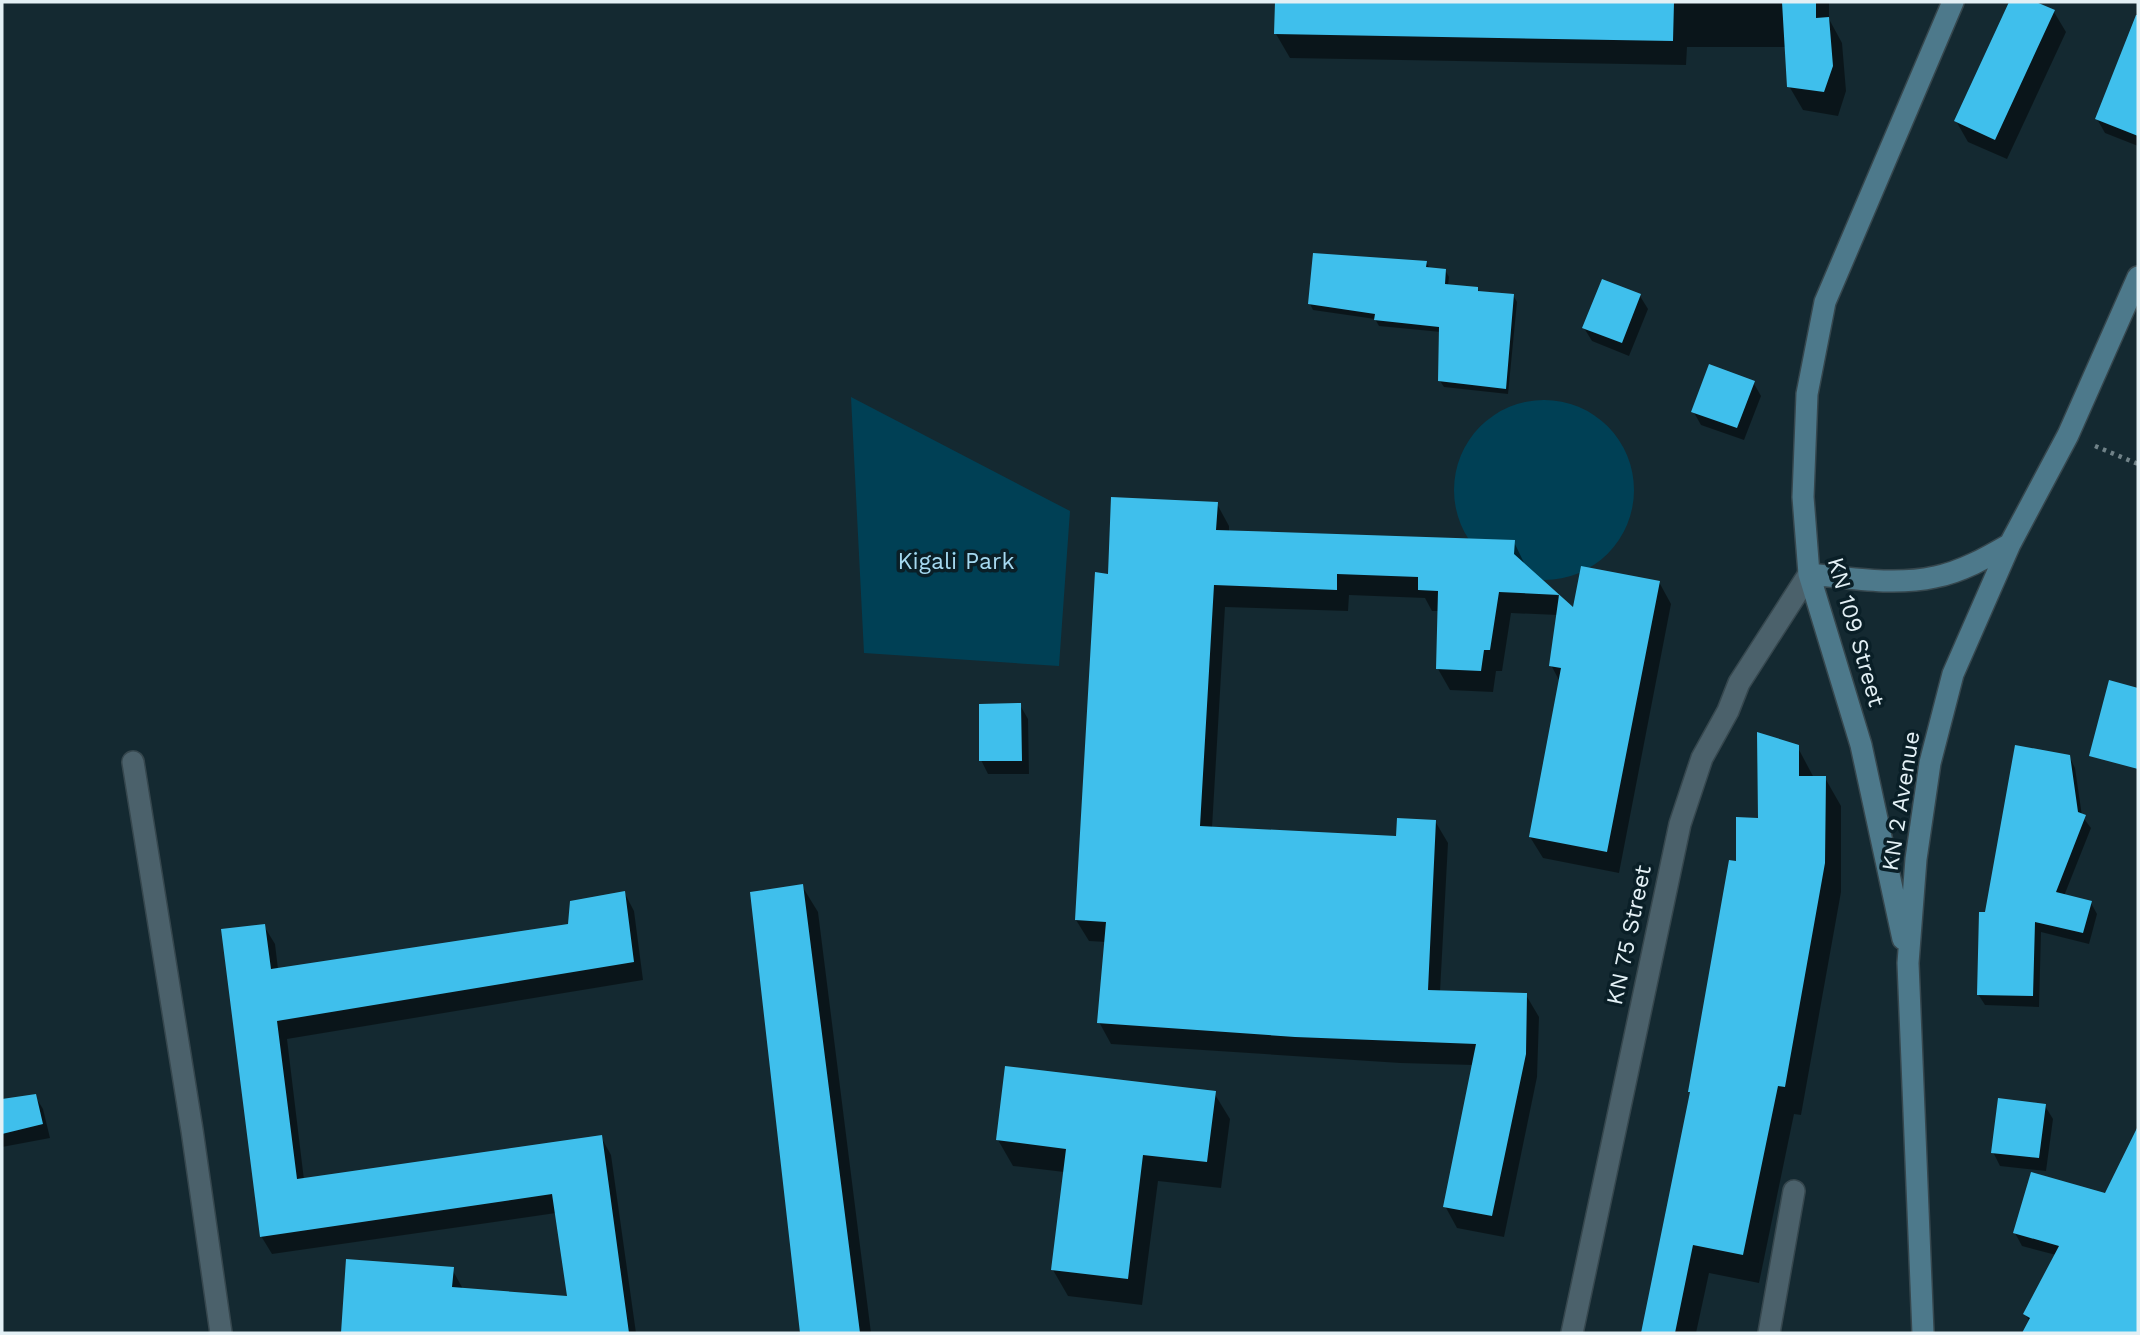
<svg xmlns="http://www.w3.org/2000/svg" width="2140" height="1335" viewBox="0 0 2140 1335" font-family="'Work Sans',sans-serif">
  <style>
    .green { fill: #004055 }
    .shadow { fill: #0007 }
    .building { fill: #3fbfec }
    .lines { fill: none; stroke-linecap: round; stroke-linejoin: round }
    .lane-casing { stroke: #36474e; stroke-width: 24 }
    .street-casing { stroke: #36474e; stroke-width: 24 }
    .secondary-casing { stroke: #36474e; stroke-width: 24 }
    .path { stroke: #708288; stroke-width: 4.5; stroke-dasharray: 3.5 5; stroke-linecap: butt }
    .lane { stroke: #4b616b; stroke-width: 21 }
    .street { stroke: #4b616b; stroke-width: 21 }
    .secondary { stroke: #4d798b; stroke-width: 21 }
    .labels { text-anchor: middle; dominant-baseline: central; stroke-width: 7; stroke-linejoin: round; paint-order: stroke }
    .park-label { font-size: 23px; fill: #a5d9f0; stroke: #0a1f27 }
    .street-label { font-size: 23px; fill: #e3f0f5; stroke: #0a1f27 }
  </style>
  <rect width="100%" height="100%" fill="#142931"/>
  <path class="green" d="M 851,397 L 1070,511 L 1059,666 L 864,653 Z
    M1454 490a90 90 0 1 1 180 0a90 90 0 1 1-180 0Z"/>
  <path class="shadow" d="M 1277,2 L 1829,2 L 1829,19 L 1842,43 L 1846,91 L 1838,116 L 1803,110 L 1789,86 L 1787,47 L 1687,47 L 1686,65 L 1290,58 L 1276,34 Z
    M 2011,2 L 2032,2 L 2054,12 L 2066,32 L 2007,159 L 1968,142 L 1956,121 Z
    M 2123,53 L 2138,59 L 2138,146 L 2105,133 L 2097,119 Z
    M 1426,262 L 1430,269 L 1445,270 L 1449,277 L 1448,286 L 1477,288 L 1480,293 L 1513,295 L 1517,302 L 1508,394 L 1444,387 L 1440,381 L 1441,332 L 1379,326 L 1375,319 L 1313,310 L 1310,304 Z
    M 1640,296 L 1648,309 L 1629,356 L 1592,341 L 1584,328 Z
    M 1753,382 L 1761,396 L 1744,440 L 1701,425 L 1693,411 Z
    M 1217,504 L 1229,526 L 1229,532 L 1514,542 L 1526,567 L 1574,611 L 1659,582 L 1671,604 L 1619,873 L 1543,858 L 1530,837 L 1560,682 L 1551,665 L 1558,615 L 1511,613 L 1502,671 L 1496,671 L 1493,692 L 1450,690 L 1438,669 L 1439,611 L 1432,611 L 1425,598 L 1349,595 L 1348,611 L 1225,607 L 1212,828 L 1398,837 L 1435,821 L 1448,843 L 1440,992 L 1526,995 L 1539,1017 L 1537,1077 L 1504,1237 L 1457,1228 L 1445,1206 L 1473,1065 L 1400,1063 L 1111,1044 L 1099,1022 L 1106,942 L 1089,941 L 1076,920 L 1109,576 Z
    M 1020,705 L 1028,719 L 1029,774 L 988,774 L 981,760 Z
    M 1797,746 L 1814,778 L 1825,778 L 1841,806 L 1841,892 L 1801,1115 L 1794,1114 L 1759,1283 L 1709,1273 L 1696,1333 L 1643,1333 L 1737,864 Z
    M 2069,756 L 2075,768 L 2082,816 L 2091,828 L 2064,896 L 2091,903 L 2097,914 L 2089,944 L 2041,932 L 2039,1007 L 1985,1005 L 1978,994 L 1986,914 Z
    M 802,886 L 818,912 L 871,1333 L 802,1333 L 752,894 Z
    M 624,892 L 634,911 L 643,980 L 287,1039 L 304,1180 L 601,1137 L 611,1155 L 636,1333 L 343,1333 L 348,1261 L 452,1269 L 463,1289 L 569,1297 L 556,1213 L 272,1254 L 261,1236 L 264,926 L 275,944 L 278,969 L 570,925 Z
    M 1214,1093 L 1230,1119 L 1221,1188 L 1158,1181 L 1142,1305 L 1068,1296 L 1053,1270 L 1064,1172 L 1013,1166 L 998,1140 Z
    M 35,1096 L 43,1109 L 50,1138 L 2,1147 L 2,1101 Z
    M 2045,1106 L 2053,1119 L 2046,1171 L 2000,1166 L 1993,1152 Z
    M 2138,1130 L 2138,1333 L 2024,1333 L 2030,1322 L 2025,1314 L 2056,1255 L 2022,1246 L 2015,1233 L 2106,1195 Z"/>
  <path class="building" d="M 1275,2 L 1674,2 L 1673,41 L 1274,34 Z
    M 1782,2 L 1816,2 L 1816,18 L 1829,17 L 1833,66 L 1824,92 L 1787,87 Z
    M 2009,2 L 2036,2 L 2055,10 L 1995,140 L 1954,121 Z
    M 2136,15 L 2138,15 L 2138,136 L 2095,119 Z
    M 1313,253 L 1427,261 L 1426,267 L 1446,269 L 1445,284 L 1478,287 L 1478,291 L 1514,294 L 1506,389 L 1438,381 L 1439,327 L 1374,320 L 1375,314 L 1308,304 Z
    M 1602,279 L 1641,294 L 1622,343 L 1582,328 Z
    M 1709,364 L 1755,381 L 1737,428 L 1691,412 Z
    M 1111,497 L 1218,502 L 1216,530 L 1515,540 L 1514,554 L 1573,607 L 1581,566 L 1660,581 L 1607,852 L 1529,837 L 1561,668 L 1549,666 L 1559,595 L 1499,592 L 1490,650 L 1484,650 L 1481,671 L 1436,669 L 1438,591 L 1418,590 L 1418,577 L 1337,574 L 1337,590 L 1214,585 L 1200,826 L 1396,836 L 1397,818 L 1436,820 L 1428,990 L 1527,993 L 1526,1054 L 1492,1216 L 1443,1207 L 1476,1044 L 1295,1037 L 1097,1023 L 1106,922 L 1075,920 L 1095,572 L 1108,574 Z
    M 2109,680 L 2138,688 L 2138,769 L 2089,756 Z
    M 1021,703 L 1022,761 L 979,761 L 979,704 Z
    M 1757,732 L 1799,745 L 1799,776 L 1826,776 L 1825,863 L 1785,1087 L 1778,1086 L 1743,1255 L 1693,1245 L 1675,1333 L 1641,1333 L 1690,1092 L 1688,1092 L 1729,860 L 1736,861 L 1736,817 L 1758,818 Z
    M 2015,745 L 2070,755 L 2078,812 L 2086,815 L 2056,892 L 2092,901 L 2083,933 L 2035,922 L 2033,996 L 1977,995 L 1979,912 L 1985,912 Z
    M 803,884 L 860,1333 L 800,1333 L 750,892 Z
    M 625,891 L 634,962 L 277,1021 L 297,1179 L 602,1135 L 629,1333 L 341,1333 L 346,1259 L 454,1267 L 452,1287 L 567,1296 L 552,1194 L 260,1237 L 221,929 L 265,924 L 271,969 L 568,924 L 570,901 Z
    M 1005,1066 L 1216,1091 L 1207,1162 L 1143,1155 L 1128,1279 L 1051,1270 L 1066,1149 L 996,1140 Z
    M 36,1094 L 43,1124 L 2,1134 L 2,1099 Z
    M 1998,1098 L 2046,1104 L 2039,1158 L 1991,1153 Z
    M 2138,1126 L 2138,1333 L 2022,1333 L 2030,1318 L 2023,1314 L 2059,1246 L 2013,1233 L 2031,1172 L 2105,1193 Z"/>
  <g class="lines">
    <defs>
      <path id="lane" d="M 133,762 L 192,1130 L 221,1333"/>
      <path id="street" d="M 1572,1333 L 1680,824 L 1702,758 L 1728,711 L 1739,683 L 1809,574
        M 1769,1333 L 1794,1191"/>
      <path id="secondary" d="M 1809,574 C 1850,578 1894,586 1935,577 C 1961,572 1986,558 2010,544
        M 1903,939 L 1861,745 L 1809,574 L 1803,497 L 1807,394 L 1825,302 L 1953,2
        M 1923,1333 L 1908,963 L 1916,859 L 1930,763 L 1953,674 L 2010,544 L 2068,435 L 2138,277"/>
    </defs>
    <use href="#lane" class="lane-casing"/>
    <use href="#street" class="street-casing"/>
    <use href="#secondary" class="secondary-casing"/>
    <path class="path" d="M 2095,446 L 2138,464"/>
    <use href="#lane" class="lane"/>
    <use href="#street" class="street"/>
    <use href="#secondary" class="secondary"/>
  </g>
  <g class="labels">
    <g class="park-label">
      <text x="956" y="561">Kigali Park</text>
    </g>
    <g class="street-label">
      <text transform="translate(1856 632) rotate(74)">KN 109 Street</text>
      <text transform="translate(1901 801) rotate(-81)">KN 2 Avenue</text>
      <text transform="translate(1629 935) rotate(-78)">KN 75 Street</text>
    </g>
  </g>
  <rect width="2140" height="1335" fill="none" stroke="#e3f0f5" stroke-width="7"/>
</svg>
